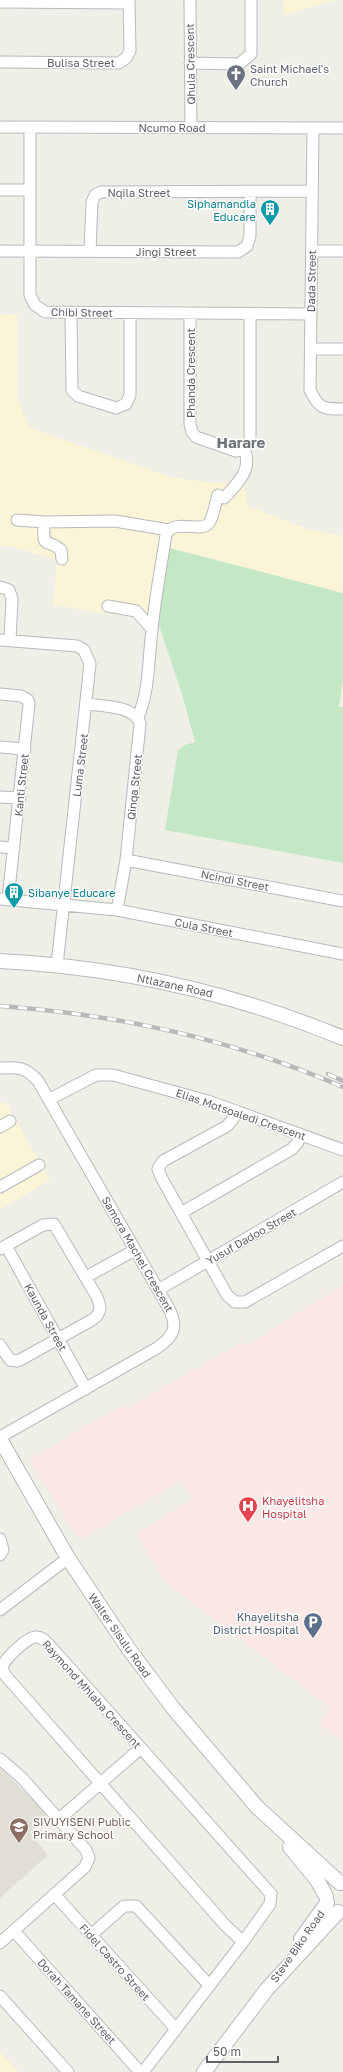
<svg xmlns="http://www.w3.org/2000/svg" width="343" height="2072" viewBox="0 0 343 2072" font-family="'Golos Text',sans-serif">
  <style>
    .education { fill: #e0ded5 }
    .medical { fill: #fce8e4 }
    .green { fill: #c4e8c6 }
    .sand { fill: #fbf4d7 }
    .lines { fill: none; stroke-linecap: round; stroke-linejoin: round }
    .minor-casing { stroke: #b7b9bd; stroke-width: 13 }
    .tertiary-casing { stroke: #b7b9bd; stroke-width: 16 }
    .minor { stroke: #fff; stroke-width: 11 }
    .tertiary { stroke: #fff; stroke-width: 14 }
    .rail-casing { stroke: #b7b8b8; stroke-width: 4.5 }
    .rail { stroke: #fff; stroke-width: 3; stroke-dasharray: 9; stroke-linecap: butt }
    .labels { text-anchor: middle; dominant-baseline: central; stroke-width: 3; stroke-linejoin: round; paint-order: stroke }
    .street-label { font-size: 11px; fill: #5e6267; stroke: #fff }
    .worship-label { font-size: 11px; fill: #5b616d; stroke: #fff; text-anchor: start }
    .culture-label { font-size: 11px; fill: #0d838f; stroke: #fff; text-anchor: end }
    .health-label { font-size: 11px; fill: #be3a42; stroke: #fff; text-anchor: start }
    .service-label { font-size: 11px; fill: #4e5e75; stroke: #fff; text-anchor: end }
    .education-label { font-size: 11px; fill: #785e54; stroke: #fff; text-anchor: start }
    .district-label { font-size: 15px; font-weight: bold; fill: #6f7479; stroke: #fff }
  </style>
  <rect width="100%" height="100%" fill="#f0efe7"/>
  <path class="education" d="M 0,1768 L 48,1814 L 29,1832 L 48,1855 L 0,1898 Z"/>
  <path class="medical" d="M 343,1285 L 343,1741 L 319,1724 L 331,1708 L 165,1582 L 136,1533 L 193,1500 L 182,1480 L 83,1538 L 76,1536 L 30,1459 L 123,1405 L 126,1409 L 242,1342 L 245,1346 Z"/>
  <path class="green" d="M 170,548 L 343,593 L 343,679 L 339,707 L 343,707 L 343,863 L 165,830 L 178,750 L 185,745 L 195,742 L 182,694 L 158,622 Z"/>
  <path class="sand" d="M 284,0 L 335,0 L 284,15 Z
    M 0,314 L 17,315 L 17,398 L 30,428 L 174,478 L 245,486 L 248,506 L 307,529 L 343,536 L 343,593 L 170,548 L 158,622 L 53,605 L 57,560 L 9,546 L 0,546 Z
    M 0,1103 L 6,1103 L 50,1180 L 0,1209 Z
    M 0,2052 L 19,2072 L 0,2072 Z"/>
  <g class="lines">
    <defs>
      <path id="minor" d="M 190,0 L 191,127
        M 0,2 L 129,3
        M 0,62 L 119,63 L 126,58 L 130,51 L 129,0
        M 190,63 L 239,64 L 251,54 L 251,0
        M 0,127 L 343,128
        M 30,127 L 30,295 L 35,305 L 45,312 L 311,314
        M 313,128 L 310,390 C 319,409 323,409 343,409
        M 0,190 L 30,190
        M 90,250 L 92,202 L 95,195 L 101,192 L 312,191
        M 0,251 L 238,252 L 247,246 L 250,236 L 250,192
        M 312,251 L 343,251
        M 71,312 L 72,390 L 78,396 L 116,408 L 126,404 L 130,395 L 130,313
        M 190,314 L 190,424 L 192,432 L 196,437 L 236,451 L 244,448 L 250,441 L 250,315
        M 311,349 L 343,349
        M 224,498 C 238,483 253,470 244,448
        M 17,520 L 44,522 L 115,521 L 169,530
        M 44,522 C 43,552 44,536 61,550 L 62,559
        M 0,587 L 9,590 L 12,599 L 10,640
        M 108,606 L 136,611 L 152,629
        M 0,640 L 77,646 L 84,650 L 90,664 L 57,965
        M 0,694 L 21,696 L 28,700 L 29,704 L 8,899
        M 87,704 C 102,706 136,706 140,724 L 126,860 L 117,910
        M 138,717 C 150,689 148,659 152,630 C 155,598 161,567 166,535 C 174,517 200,534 209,523 C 214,516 215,503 218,495
        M 0,747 L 25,749
        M 0,797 L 20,798
        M 0,847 L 14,848
        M 126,860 L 343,901
        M 0,899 L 117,910 L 343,954
        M 0,1068 C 18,1067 26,1067 38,1081 L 168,1307 C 179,1327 174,1336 157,1348 L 0,1437
        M 50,1099 L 96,1075 L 113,1075 L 208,1101 L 343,1150
        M 236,1111 L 233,1119 L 227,1126 L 163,1161 L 158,1169 L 161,1177 L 227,1295 L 235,1302 L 245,1302 L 343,1246
        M 0,1127 L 10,1121
        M 0,1187 L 39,1165
        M 181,1213 L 292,1149 L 298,1142 L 300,1134
        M 6,1246 L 86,1389
        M 0,1249 L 43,1225 L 54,1224 L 97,1297 C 101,1307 102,1313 92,1320 L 18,1361 L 10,1360 L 0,1345
        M 86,1277 L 135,1250
        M 158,1290 L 343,1182
        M 0,1539 L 3,1550 L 0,1555
        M 0,1610 L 68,1558
        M 0,1759 L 22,1778 L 86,1850 L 89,1858 L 85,1867 L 0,1943
        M 58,1820 L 141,1748
        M 54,1894 L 176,2029
        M 14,1931 L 140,2072
        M 91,1935 L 124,1906 L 136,1906 L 209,1985
        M 0,1996 L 68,2072
        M 143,2072 L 243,1942 L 270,1904 L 271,1894 L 51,1647 C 47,1643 42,1636 36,1637 C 27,1637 3,1660 2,1668 L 5,1675 L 225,1925 L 243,1942"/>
      <path id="tertiary" d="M 0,961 C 118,967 234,993 343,1038
        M 0,1439 L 68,1558 L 128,1648 L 173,1708 L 257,1807 L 340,1883
        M 290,1847 L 317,1880 L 326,1896
        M 301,1939 L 327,1903
        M 204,2072 L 267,1989 L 338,1912"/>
    </defs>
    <use href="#minor" class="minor-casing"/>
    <use href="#tertiary" class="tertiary-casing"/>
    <use href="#minor" class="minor"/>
    <use href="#tertiary" class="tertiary"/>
    <defs>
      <path id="rail" d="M 0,1006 C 121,1015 231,1039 343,1087
        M 328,1074 L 343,1081"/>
    </defs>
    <use href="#rail" class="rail-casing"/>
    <use href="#rail" class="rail"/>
  </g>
  <defs>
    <symbol id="church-pin" viewBox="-11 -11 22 30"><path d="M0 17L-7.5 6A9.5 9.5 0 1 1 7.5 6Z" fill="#6b7280" stroke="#fff"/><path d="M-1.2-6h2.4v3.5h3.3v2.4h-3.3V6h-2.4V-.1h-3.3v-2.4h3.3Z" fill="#fff"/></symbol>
    <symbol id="building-pin" viewBox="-11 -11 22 30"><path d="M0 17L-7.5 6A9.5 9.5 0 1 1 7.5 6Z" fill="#0f9aa8" stroke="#fff"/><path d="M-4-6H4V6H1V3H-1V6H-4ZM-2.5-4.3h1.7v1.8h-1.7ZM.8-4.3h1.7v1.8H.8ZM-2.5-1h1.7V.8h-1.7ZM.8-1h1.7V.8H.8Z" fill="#fff"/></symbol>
    <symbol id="hospital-pin" viewBox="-11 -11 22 30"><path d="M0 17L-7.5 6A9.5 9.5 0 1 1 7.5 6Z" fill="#e0444e" stroke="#fff"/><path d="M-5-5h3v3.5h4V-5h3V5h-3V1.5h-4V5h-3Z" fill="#fff"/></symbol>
    <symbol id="parking-pin" viewBox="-11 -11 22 30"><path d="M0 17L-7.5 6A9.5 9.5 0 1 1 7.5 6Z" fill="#5c6f8a" stroke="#fff"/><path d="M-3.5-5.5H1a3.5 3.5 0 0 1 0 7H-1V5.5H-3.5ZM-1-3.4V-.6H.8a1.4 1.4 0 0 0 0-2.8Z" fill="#fff"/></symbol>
    <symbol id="school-pin" viewBox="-11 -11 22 30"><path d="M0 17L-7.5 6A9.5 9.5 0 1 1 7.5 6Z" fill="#8d6e63" stroke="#fff"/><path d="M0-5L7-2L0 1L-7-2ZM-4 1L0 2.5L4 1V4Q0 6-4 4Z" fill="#fff"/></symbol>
  </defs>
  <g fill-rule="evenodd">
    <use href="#church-pin" x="225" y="63" width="22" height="30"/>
    <use href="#building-pin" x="259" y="198" width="22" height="30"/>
    <use href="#building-pin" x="3" y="881" width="22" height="30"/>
    <use href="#hospital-pin" x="237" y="1495" width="22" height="30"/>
    <use href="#parking-pin" x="302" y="1611" width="22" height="30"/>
    <use href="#school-pin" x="8" y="1816" width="22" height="30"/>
  </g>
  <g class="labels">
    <g class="street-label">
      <text x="81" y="62">Bulisa Street</text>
      <text transform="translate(190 64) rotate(-91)">Qhula Crescent</text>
      <text x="172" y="127">Ncumo Road</text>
      <text x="139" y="192">Nqila Street</text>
      <text x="166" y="251">Jingi Street</text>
      <text transform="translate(311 281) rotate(-89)">Dada Street</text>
      <text transform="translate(82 312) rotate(1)">Chibi Street</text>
      <text transform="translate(190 373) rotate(-90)">Phanda Crescent</text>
      <text transform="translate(80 765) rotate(-83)">Luma Street</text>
      <text transform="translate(21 785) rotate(-84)">Kanti Street</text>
      <text transform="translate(134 787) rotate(-84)">Qinqa Street</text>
      <text transform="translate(235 880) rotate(11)">Ncindi Street</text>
      <text transform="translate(204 927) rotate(11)">Cula Street</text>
      <text transform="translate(175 985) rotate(12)">Ntlazane Road</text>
      <text transform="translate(241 1114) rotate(19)">Elias Motsoaledi Crescent</text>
      <text transform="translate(251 1236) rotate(-30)">Yusuf Dadoo Street</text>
      <text transform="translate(138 1254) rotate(60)">Samora Machel Crescent</text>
      <text transform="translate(46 1317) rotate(61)">Kaunda Street</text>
      <text transform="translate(120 1635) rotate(55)">Walter Sisulu Road</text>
      <text transform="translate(92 1694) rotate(48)">Raymond Mhlaba Crescent</text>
      <text transform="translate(297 1946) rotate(-55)">Steve Biko Road</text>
      <text transform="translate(115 1962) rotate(48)">Fidel Castro Street</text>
      <text transform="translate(77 2001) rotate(48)">Dorah Tamane Street</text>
    </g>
    <g class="worship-label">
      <text x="250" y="68">Saint Michael's<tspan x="250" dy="13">Church</tspan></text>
    </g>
    <g class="culture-label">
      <text x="256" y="203">Siphamandla<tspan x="256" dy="13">Educare</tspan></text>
      <text x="28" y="892" text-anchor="start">Sibanye Educare</text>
    </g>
    <g class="health-label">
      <text x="262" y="1500">Khayelitsha<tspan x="262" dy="13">Hospital</tspan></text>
    </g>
    <g class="service-label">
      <text x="299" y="1616">Khayelitsha<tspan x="299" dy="13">District Hospital</tspan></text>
    </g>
    <g class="education-label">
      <text x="33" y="1821">SIVUYISENI Public<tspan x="33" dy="13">Primary School</tspan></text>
    </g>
    <g class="district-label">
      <text x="241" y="442">Harare</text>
    </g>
  </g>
  <path d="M207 2056v6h71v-6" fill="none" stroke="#5e6267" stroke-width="2"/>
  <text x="213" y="2056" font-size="12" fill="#5e6267" stroke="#ffffff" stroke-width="3" paint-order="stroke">50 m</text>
</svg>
